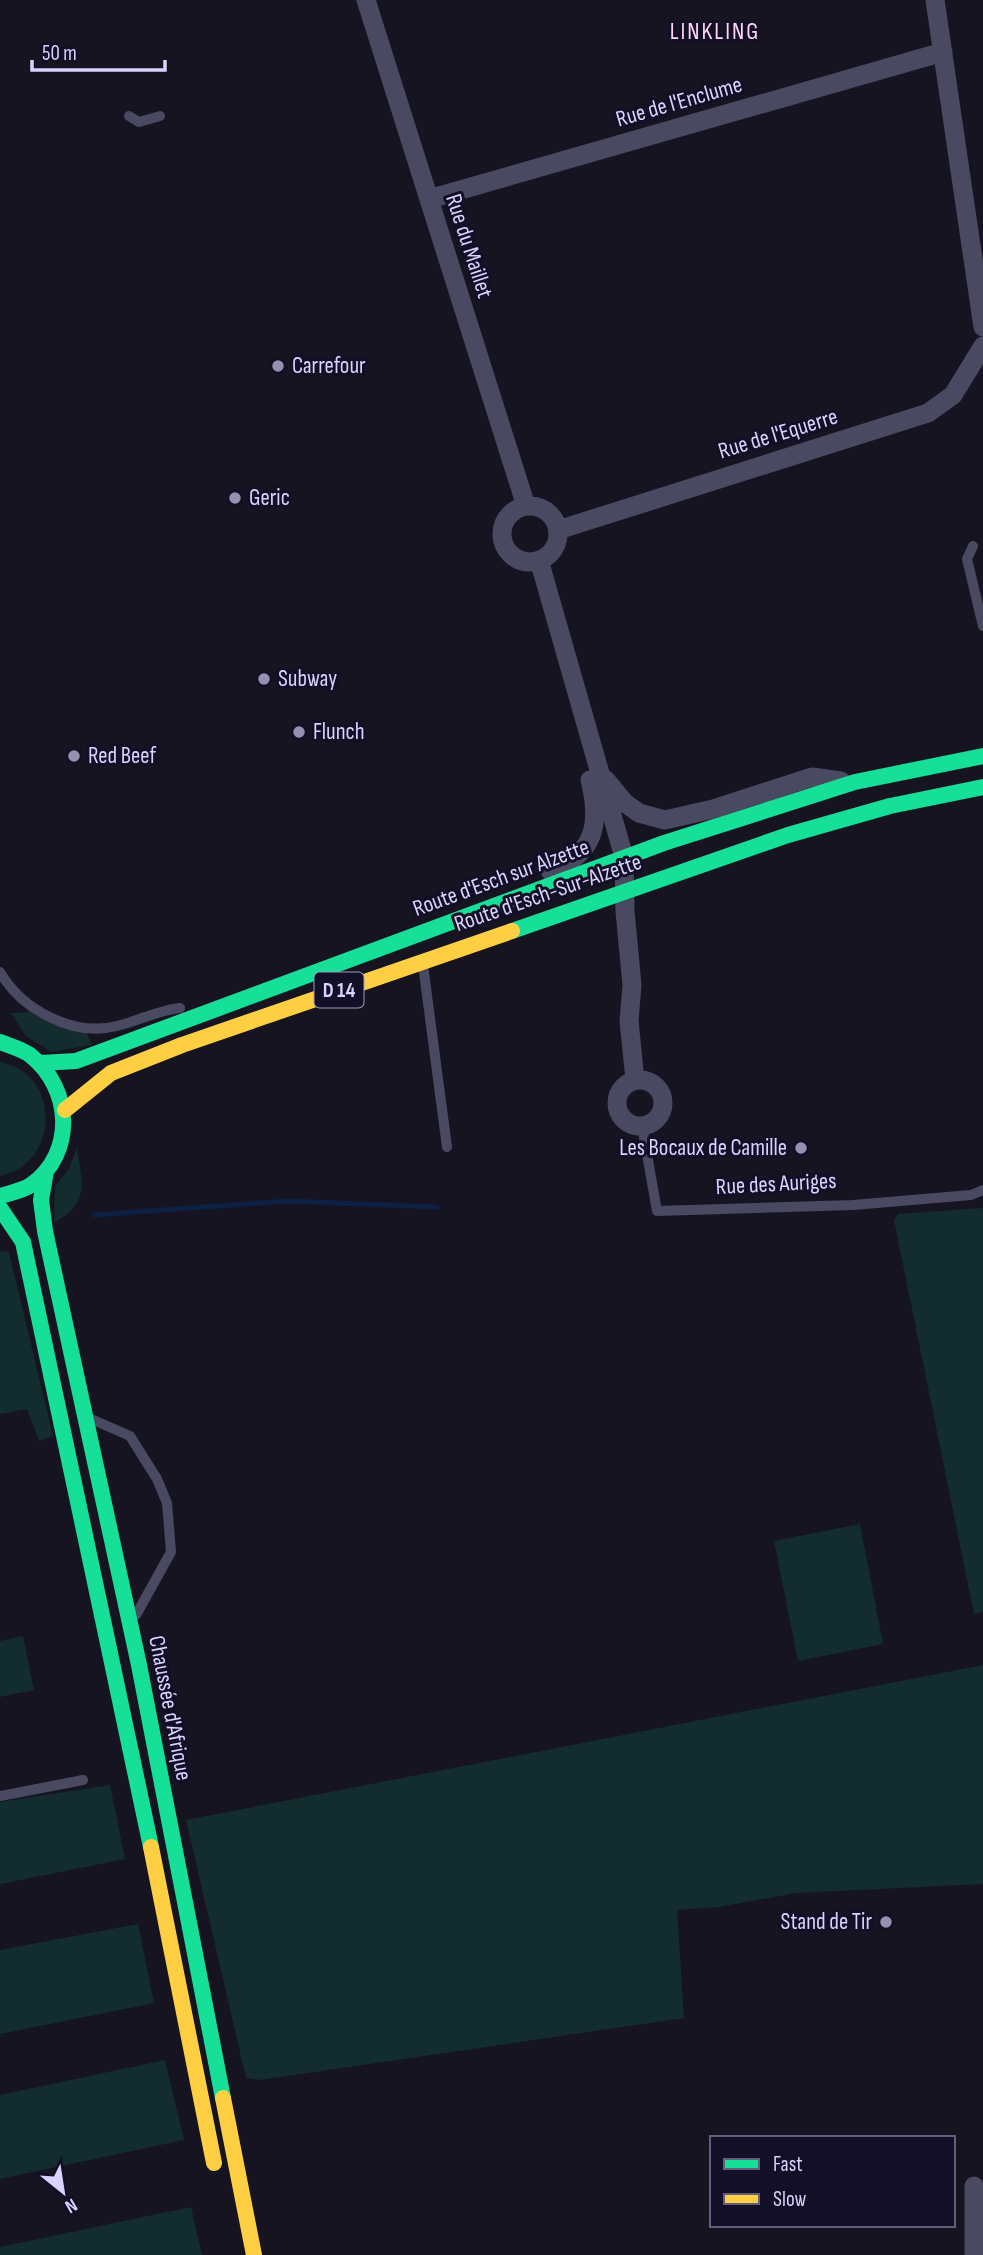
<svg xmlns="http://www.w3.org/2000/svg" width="983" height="2255" viewBox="0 0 983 2255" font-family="'Sofia Sans Condensed',sans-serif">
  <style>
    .green { fill: #132c2d }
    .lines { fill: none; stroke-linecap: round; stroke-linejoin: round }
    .stream { stroke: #0d2144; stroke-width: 5 }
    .lane { stroke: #4a4962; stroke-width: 10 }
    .street { stroke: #4a4962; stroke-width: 19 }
    .fast { stroke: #16e098; stroke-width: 16 }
    .slow { stroke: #ffcf43; stroke-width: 16 }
    .poi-dot { fill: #9591b1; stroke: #130f26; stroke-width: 2.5 }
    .labels { text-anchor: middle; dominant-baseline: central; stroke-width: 6; stroke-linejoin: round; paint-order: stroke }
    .shield { fill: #130f26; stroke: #9e99be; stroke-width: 2 }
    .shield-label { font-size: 21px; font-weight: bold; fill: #d9d4ff }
    .street-label { font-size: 23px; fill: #d9d4ff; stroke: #130f26 }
    .poi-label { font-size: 23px; fill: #d9d4ff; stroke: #130f26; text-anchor: start }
    .neighbourhood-label { font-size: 24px; letter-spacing: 2px; fill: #ffd6f0; stroke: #130f26 }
  </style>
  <rect width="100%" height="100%" fill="#161421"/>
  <path class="green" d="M 30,1012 L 52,1024 L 87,1033 L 92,1045 L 51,1052 L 25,1035 L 11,1013 Z
    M 0,1062 C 62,1073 60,1164 0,1176 Z
    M 77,1147 C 82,1183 91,1202 54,1223 L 55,1186 L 69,1169 Z
    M 983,1208 L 983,1612 L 974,1614 L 894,1220 L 898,1214 Z
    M 0,1251 L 9,1252 L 53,1436 L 39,1441 L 27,1409 L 0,1414 Z
    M 860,1524 L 883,1644 L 798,1661 L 774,1541 Z
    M 23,1636 L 34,1690 L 0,1697 L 0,1641 Z
    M 983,1665 L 983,1884 L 796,1893 L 719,1907 L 677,1910 L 684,2018 L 260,2080 L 246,2078 L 186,1820 Z
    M 110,1785 L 125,1859 L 0,1884 L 0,1802 Z
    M 138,1924 L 154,2003 L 0,2034 L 0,1950 Z
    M 165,2060 L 184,2140 L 0,2179 L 0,2095 Z
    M 191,2207 L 202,2255 L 0,2255 L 0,2247 Z"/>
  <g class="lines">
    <path class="stream" d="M 94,1215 L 288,1201 L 437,1207"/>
    <path class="lane" d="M 129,116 L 139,122 L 160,116
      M 973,546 L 967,559 L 983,626
      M 423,965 L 447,1147
      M 0,972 C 22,1010 73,1037 117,1026 C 138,1021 159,1010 180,1008
      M 642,1126 L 657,1211 L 853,1205 L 971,1195 L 983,1190
      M 91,1419 L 130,1436 L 157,1479 L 167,1503 L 171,1552 L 136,1615
      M 0,1796 L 83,1780"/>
    <path class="street" d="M 366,0 L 526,506
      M 935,0 L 983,327
      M 429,199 L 943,52
      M502 534a28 28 0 1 1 56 0a28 28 0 1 1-56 0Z
      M 558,530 L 928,413 L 953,395 L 983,346
      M 539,560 L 624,857 L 625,911 L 632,985 L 629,1021 L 635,1080
      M 606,780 L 625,803 L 639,813 L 665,820 L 713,809 L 812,777 L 841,781
      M 550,871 C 595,854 601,824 590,780
      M617 1103a23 23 0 1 1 46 0a23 23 0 1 1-46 0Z
      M 974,2255 L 974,2186"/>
    <path class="fast" d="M 512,931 L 788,835 L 890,806 L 983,787
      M 0,1042 C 10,1046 22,1049 30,1055 C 72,1088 76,1153 31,1185 C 22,1191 10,1193 0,1196
      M 41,1063 L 76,1061 L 664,843 L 855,782 L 983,756
      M 46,1171 L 41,1200 L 45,1231 L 139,1665 L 223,2098
      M 0,1208 L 23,1242 L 151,1847"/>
    <path class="slow" d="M 65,1110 L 111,1073 L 182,1045 L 512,931
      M 151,1847 L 214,2163
      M 223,2098 L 254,2255"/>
  </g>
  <g class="poi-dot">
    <circle cx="278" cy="366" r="7"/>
    <circle cx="235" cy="498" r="7"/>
    <circle cx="264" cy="679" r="7"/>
    <circle cx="299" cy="732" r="7"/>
    <circle cx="74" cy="756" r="7"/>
    <circle cx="801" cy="1148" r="7"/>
    <circle cx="886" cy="1922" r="7"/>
  </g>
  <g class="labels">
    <rect class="shield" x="314.5" y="972.5" width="49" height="35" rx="5"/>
    <g class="shield-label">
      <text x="339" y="990">D 14</text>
    </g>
    <g class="street-label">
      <text transform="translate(679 102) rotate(-16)">Rue de l'Enclume</text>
      <text transform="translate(469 246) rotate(72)">Rue du Maillet</text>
      <text transform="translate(778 434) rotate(-17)">Rue de l'Equerre</text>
      <text transform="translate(501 878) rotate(-20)">Route d'Esch sur Alzette</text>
      <text transform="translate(548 893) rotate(-19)">Route d'Esch-Sur-Alzette</text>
      <text transform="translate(776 1184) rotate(-3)">Rue des Auriges</text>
      <text transform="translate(170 1708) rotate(79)">Chaussée d'Afrique</text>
    </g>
    <g class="poi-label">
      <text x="292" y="366">Carrefour</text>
      <text x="249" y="498">Geric</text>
      <text x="278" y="679">Subway</text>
      <text x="313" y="732">Flunch</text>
      <text x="88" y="756">Red Beef</text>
      <text x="787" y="1148" text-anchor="end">Les Bocaux de Camille</text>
      <text x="872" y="1922" text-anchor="end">Stand de Tir</text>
    </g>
    <g class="neighbourhood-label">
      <text x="715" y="31">LINKLING</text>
    </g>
  </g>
  <rect x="710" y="2136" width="245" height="91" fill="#130f26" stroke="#625e7d" stroke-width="2"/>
  <rect x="724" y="2159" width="35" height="10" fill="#16e098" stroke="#625e7d" stroke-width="2"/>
  <text x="773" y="2171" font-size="21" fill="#d9d4ff">Fast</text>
  <rect x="724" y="2194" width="35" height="10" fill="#ffcf43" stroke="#625e7d" stroke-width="2"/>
  <text x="773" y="2206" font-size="21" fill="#d9d4ff">Slow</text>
  <g transform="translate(63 2192) rotate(150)" stroke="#130f26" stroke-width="5" paint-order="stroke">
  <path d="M0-5L12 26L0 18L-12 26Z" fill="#d9d4ff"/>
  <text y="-10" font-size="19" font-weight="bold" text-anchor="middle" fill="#d9d4ff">N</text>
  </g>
  <path d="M32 60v10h133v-10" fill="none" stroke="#d9d4ff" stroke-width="3.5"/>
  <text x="42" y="60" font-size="21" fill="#d9d4ff" stroke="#130f26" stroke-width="5" paint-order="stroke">50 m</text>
</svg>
